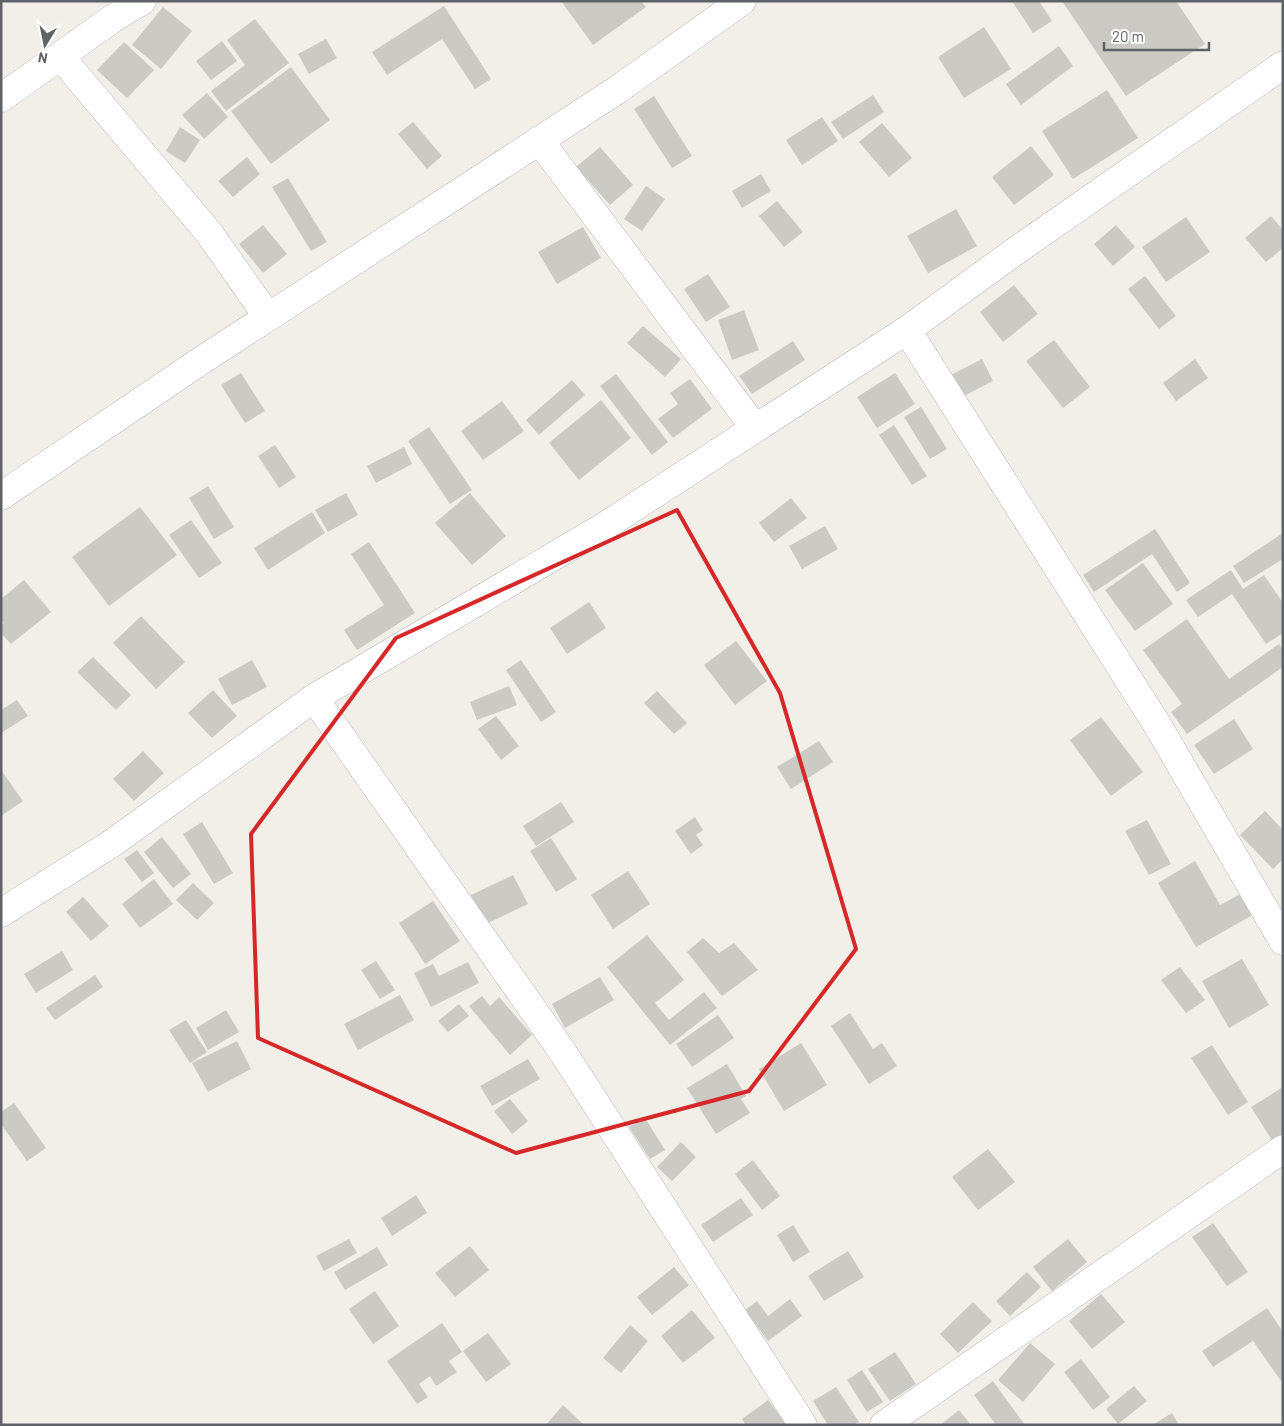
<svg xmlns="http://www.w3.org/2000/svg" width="1284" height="1426" viewBox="0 0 1284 1426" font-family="Barlow,sans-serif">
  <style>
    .building { fill: #cccac5 }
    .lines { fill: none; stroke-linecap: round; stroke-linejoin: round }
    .minor-casing { stroke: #b5b8bc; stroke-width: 29 }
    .tertiary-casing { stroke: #b5b8bc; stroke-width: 29 }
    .minor { stroke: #fff; stroke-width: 28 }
    .tertiary { stroke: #fff; stroke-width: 28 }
    .marked { fill: none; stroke: #d62828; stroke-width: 4; stroke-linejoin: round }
  </style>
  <rect width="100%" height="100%" fill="#f1efe8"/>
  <path class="building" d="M 561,1 L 641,1 L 646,7 L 593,45 Z
    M 1012,1 L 1039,1 L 1052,21 L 1033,33 Z
    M 1062,1 L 1176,1 L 1205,44 L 1126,96 Z
    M 444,6 L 491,79 L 475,89 L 442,39 L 387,75 L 372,52 Z
    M 163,7 L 192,31 L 161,69 L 132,45 Z
    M 255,19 L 289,63 L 226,111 L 211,91 L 245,65 L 227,40 Z
    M 984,27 L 1011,69 L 964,98 L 938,57 Z
    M 326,39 L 337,58 L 309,74 L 298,54 Z
    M 222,41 L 237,61 L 211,80 L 196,61 Z
    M 124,42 L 154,70 L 127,98 L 97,70 Z
    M 1059,46 L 1073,66 L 1021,105 L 1006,84 Z
    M 291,67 L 330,120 L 271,164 L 231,111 Z
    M 1107,90 L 1138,138 L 1073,179 L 1042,131 Z
    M 207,93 L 228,117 L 204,139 L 182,115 Z
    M 873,95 L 884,112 L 843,139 L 831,122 Z
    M 654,96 L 692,156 L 672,168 L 634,109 Z
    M 822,117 L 838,141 L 802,165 L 786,140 Z
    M 413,122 L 442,156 L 427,169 L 398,134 Z
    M 882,123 L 912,158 L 889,177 L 859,142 Z
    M 180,127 L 200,140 L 185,163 L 166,151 Z
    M 1031,146 L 1054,175 L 1014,205 L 992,177 Z
    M 600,147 L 633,185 L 610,205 L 576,167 Z
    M 247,157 L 260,174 L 233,197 L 218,181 Z
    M 761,174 L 771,191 L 742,208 L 732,191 Z
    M 288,178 L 327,242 L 311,251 L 272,187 Z
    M 646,186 L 665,199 L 642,231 L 624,219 Z
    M 777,201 L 803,232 L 784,247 L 759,216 Z
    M 956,209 L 977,246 L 928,273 L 907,236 Z
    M 1271,216 L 1283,230 L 1283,248 L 1266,262 L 1245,238 Z
    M 1186,217 L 1210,252 L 1166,282 L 1142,247 Z
    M 263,225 L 287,254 L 263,273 L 239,244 Z
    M 1116,225 L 1135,247 L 1113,266 L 1094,244 Z
    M 583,227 L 601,258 L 557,284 L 538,252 Z
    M 708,274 L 730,307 L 706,322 L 684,289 Z
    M 1145,276 L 1176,316 L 1159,329 L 1128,289 Z
    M 1014,285 L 1038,314 L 1003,342 L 980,312 Z
    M 744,310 L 759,350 L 732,360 L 718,320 Z
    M 643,326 L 681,359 L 665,377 L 627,343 Z
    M 1054,340 L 1090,387 L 1063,408 L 1026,361 Z
    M 793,341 L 805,360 L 752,394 L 739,376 Z
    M 982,359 L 993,381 L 956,400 L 945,378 Z
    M 1195,359 L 1208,378 L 1176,401 L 1163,383 Z
    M 241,373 L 265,411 L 245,423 L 221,385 Z
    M 895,373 L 915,404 L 877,428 L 857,397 Z
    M 616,374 L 668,442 L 652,455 L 600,386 Z
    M 690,379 L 712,409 L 673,438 L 658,419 L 678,404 L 670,393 Z
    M 572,380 L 585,395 L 539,435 L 526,420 Z
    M 601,400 L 631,438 L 579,480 L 549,443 Z
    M 502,401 L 524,431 L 483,460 L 461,431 Z
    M 921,407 L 947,449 L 930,459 L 904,417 Z
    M 894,425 L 927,476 L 912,485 L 879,435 Z
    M 429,427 L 472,490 L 450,504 L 408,441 Z
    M 275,445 L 296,477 L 279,488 L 258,456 Z
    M 404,447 L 412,464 L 376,483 L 367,466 Z
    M 208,486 L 234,527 L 214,539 L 189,498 Z
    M 346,493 L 358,515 L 328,532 L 315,510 Z
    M 470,493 L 506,536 L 472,565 L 435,523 Z
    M 791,498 L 807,518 L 774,542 L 759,523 Z
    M 140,507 L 177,555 L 109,606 L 72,557 Z
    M 312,512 L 325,533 L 268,570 L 254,548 Z
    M 191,520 L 222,563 L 199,578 L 169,535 Z
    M 825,526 L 838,549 L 802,569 L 789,546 Z
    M 1155,529 L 1190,583 L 1177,592 L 1152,554 L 1094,592 L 1083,575 Z
    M 1283,533 L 1283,559 L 1244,583 L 1233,566 Z
    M 369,542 L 415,613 L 357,650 L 344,630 L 384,605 L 351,554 Z
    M 1143,563 L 1173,604 L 1135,631 L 1105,590 Z
    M 1231,570 L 1243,589 L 1264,575 L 1283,603 L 1283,633 L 1266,644 L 1232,594 L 1198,617 L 1186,600 Z
    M 24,580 L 51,612 L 11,644 L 1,633 L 1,625 L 4,623 L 1,619 L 1,599 Z
    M 589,602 L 606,628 L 567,654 L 550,628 Z
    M 141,616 L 185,662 L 156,689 L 113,643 Z
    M 1187,619 L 1229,679 L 1279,644 L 1283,650 L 1283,667 L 1187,734 L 1171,712 L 1182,704 L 1143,650 Z
    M 736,641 L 767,681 L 735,705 L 704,665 Z
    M 93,657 L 131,695 L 116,710 L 77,672 Z
    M 252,660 L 267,687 L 232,705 L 218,679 Z
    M 521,660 L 556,712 L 541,722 L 506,670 Z
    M 509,686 L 517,705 L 477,720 L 470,702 Z
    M 213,690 L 237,716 L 212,738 L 188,713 Z
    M 657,691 L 687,723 L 674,734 L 644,703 Z
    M 17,700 L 28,716 L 1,733 L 1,710 Z
    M 496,716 L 519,746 L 501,760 L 478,729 Z
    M 1101,717 L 1143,772 L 1111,796 L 1070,740 Z
    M 1234,719 L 1253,749 L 1214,774 L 1194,745 Z
    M 819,741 L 833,762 L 791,789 L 777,767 Z
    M 143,751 L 164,773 L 134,801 L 113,779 Z
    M 1,770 L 23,801 L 1,816 Z
    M 561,802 L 574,822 L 536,846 L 523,826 Z
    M 1265,811 L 1283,830 L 1283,859 L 1273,869 L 1240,835 Z
    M 695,817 L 703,830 L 696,835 L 703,845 L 691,854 L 675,831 Z
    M 1147,820 L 1171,864 L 1149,875 L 1125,831 Z
    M 202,822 L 233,873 L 214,884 L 183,834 Z
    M 162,837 L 191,874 L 173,888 L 144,852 Z
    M 551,838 L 577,879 L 556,892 L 530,851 Z
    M 137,850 L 154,873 L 142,882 L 124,859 Z
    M 1195,861 L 1220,905 L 1246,891 L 1258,912 L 1196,947 L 1158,883 Z
    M 628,871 L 650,904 L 613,929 L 591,895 Z
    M 513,875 L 528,904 L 486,924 L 471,895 Z
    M 154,879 L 173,904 L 140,928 L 122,904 Z
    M 193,883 L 214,903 L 197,920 L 176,900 Z
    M 83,897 L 109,926 L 91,941 L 66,912 Z
    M 433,901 L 460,941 L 425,964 L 399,923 Z
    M 647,935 L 684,980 L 655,1003 L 669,1020 L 704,992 L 717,1008 L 670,1045 L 607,967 Z
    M 703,938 L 719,953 L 734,943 L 758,970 L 722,996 L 687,952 Z
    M 62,951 L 73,970 L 36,993 L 24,974 Z
    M 1242,959 L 1269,1005 L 1229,1028 L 1202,981 Z
    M 376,961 L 395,990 L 380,999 L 361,970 Z
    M 468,962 L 479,983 L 431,1007 L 414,973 L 433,964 L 439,976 Z
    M 1180,967 L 1205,1000 L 1186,1013 L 1161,980 Z
    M 95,975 L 103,987 L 55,1020 L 46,1008 Z
    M 600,977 L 614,1000 L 565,1028 L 552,1004 Z
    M 400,995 L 414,1020 L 358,1050 L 344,1024 Z
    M 482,996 L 490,1006 L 499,997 L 532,1035 L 510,1055 L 469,1006 Z
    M 459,1004 L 469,1016 L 448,1032 L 438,1021 Z
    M 226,1010 L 239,1032 L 208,1050 L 196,1028 Z
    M 850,1013 L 873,1049 L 882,1043 L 897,1066 L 869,1084 L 831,1026 Z
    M 718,1015 L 734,1038 L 692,1067 L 676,1044 Z
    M 186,1020 L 207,1052 L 190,1063 L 169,1030 Z
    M 237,1041 L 251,1069 L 208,1092 L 192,1063 Z
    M 801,1043 L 827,1085 L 784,1111 L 759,1069 Z
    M 1212,1045 L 1248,1102 L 1228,1115 L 1191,1058 Z
    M 528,1059 L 540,1079 L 492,1106 L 480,1086 Z
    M 727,1064 L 746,1096 L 741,1099 L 750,1113 L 716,1134 L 687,1088 Z
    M 1283,1087 L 1283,1141 L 1275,1145 L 1251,1107 Z
    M 510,1099 L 528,1121 L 512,1134 L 494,1111 Z
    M 14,1103 L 46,1148 L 27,1161 L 1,1124 L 1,1112 Z
    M 645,1118 L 665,1150 L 650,1159 L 629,1127 Z
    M 681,1142 L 696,1157 L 672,1181 L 657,1167 Z
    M 988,1149 L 1015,1182 L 978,1210 L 952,1177 Z
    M 753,1160 L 780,1196 L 762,1210 L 735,1174 Z
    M 416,1195 L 427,1213 L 392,1236 L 381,1218 Z
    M 741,1198 L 753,1215 L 713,1242 L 701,1225 Z
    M 1213,1223 L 1248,1272 L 1227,1286 L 1192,1237 Z
    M 793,1225 L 810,1252 L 793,1262 L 777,1235 Z
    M 349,1239 L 357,1253 L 324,1271 L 316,1256 Z
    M 1068,1239 L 1087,1262 L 1052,1291 L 1033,1267 Z
    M 470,1246 L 489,1270 L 455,1297 L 435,1273 Z
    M 377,1247 L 388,1265 L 345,1290 L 334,1272 Z
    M 848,1251 L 864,1277 L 824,1301 L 808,1276 Z
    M 674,1267 L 689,1285 L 652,1315 L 637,1297 Z
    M 1027,1272 L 1041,1287 L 1010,1316 L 996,1301 Z
    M 375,1291 L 399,1326 L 373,1344 L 349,1309 Z
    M 1101,1294 L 1125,1322 L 1092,1349 L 1069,1321 Z
    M 790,1299 L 802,1316 L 768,1341 L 745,1310 L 757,1301 L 768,1316 Z
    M 973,1302 L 992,1321 L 958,1353 L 940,1334 Z
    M 1267,1308 L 1283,1332 L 1283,1384 L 1253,1341 L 1213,1367 L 1202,1351 Z
    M 692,1310 L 715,1338 L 683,1363 L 661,1336 Z
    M 442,1323 L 462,1352 L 449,1361 L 457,1372 L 436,1386 L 430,1376 L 419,1384 L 428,1397 L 417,1404 L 387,1361 Z
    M 630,1325 L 648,1341 L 621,1373 L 603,1358 Z
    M 488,1333 L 511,1364 L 486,1382 L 463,1351 Z
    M 1030,1343 L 1055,1364 L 1023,1402 L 998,1380 Z
    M 895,1352 L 916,1384 L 890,1401 L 868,1369 Z
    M 1081,1359 L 1110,1397 L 1093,1410 L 1064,1372 Z
    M 862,1370 L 883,1402 L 867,1412 L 847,1380 Z
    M 993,1381 L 1025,1425 L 996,1425 L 974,1395 Z
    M 1134,1386 L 1147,1401 L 1118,1424 L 1106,1409 Z
    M 836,1387 L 859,1422 L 854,1425 L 828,1425 L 813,1401 Z
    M 768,1400 L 787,1425 L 746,1425 L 742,1419 Z
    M 563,1405 L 584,1425 L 546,1425 Z
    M 959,1410 L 971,1425 L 940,1425 Z
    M 1172,1413 L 1179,1425 L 1152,1425 Z"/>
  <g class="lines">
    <defs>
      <path id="minor" d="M 60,56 L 209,233 L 268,317
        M 1,98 L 115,17 L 142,1
        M 539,140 L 755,428
        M 907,330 L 1158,726 L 1283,941
        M 314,698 L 562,1051 L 803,1425
        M 1,913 L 111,844 L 314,698 L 605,526 L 907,330 L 1017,250 L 1283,65
        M 884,1425 L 1283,1149"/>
      <path id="tertiary" d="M 1,496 L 199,362 L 617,90 L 742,1"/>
    </defs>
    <use href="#minor" class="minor-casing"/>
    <use href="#tertiary" class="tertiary-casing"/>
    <use href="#minor" class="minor"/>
    <use href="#tertiary" class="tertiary"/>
  </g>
  <path class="marked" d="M 677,510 L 780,693 L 856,949 L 749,1091 L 516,1153 L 258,1038 L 251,834 L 396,638 Z"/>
  <rect width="1284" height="1426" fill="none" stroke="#5f6368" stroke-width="5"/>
  <g transform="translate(45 45) rotate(190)" stroke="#ffffff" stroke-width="4" paint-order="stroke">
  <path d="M0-4L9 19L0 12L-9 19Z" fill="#5f6368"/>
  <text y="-8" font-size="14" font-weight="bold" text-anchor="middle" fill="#5f6368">N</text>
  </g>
  <path d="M1104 42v8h105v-8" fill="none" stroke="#5f6368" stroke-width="2.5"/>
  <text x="1112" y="42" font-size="15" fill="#5f6368" stroke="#ffffff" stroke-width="4" paint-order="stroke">20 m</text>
</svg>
